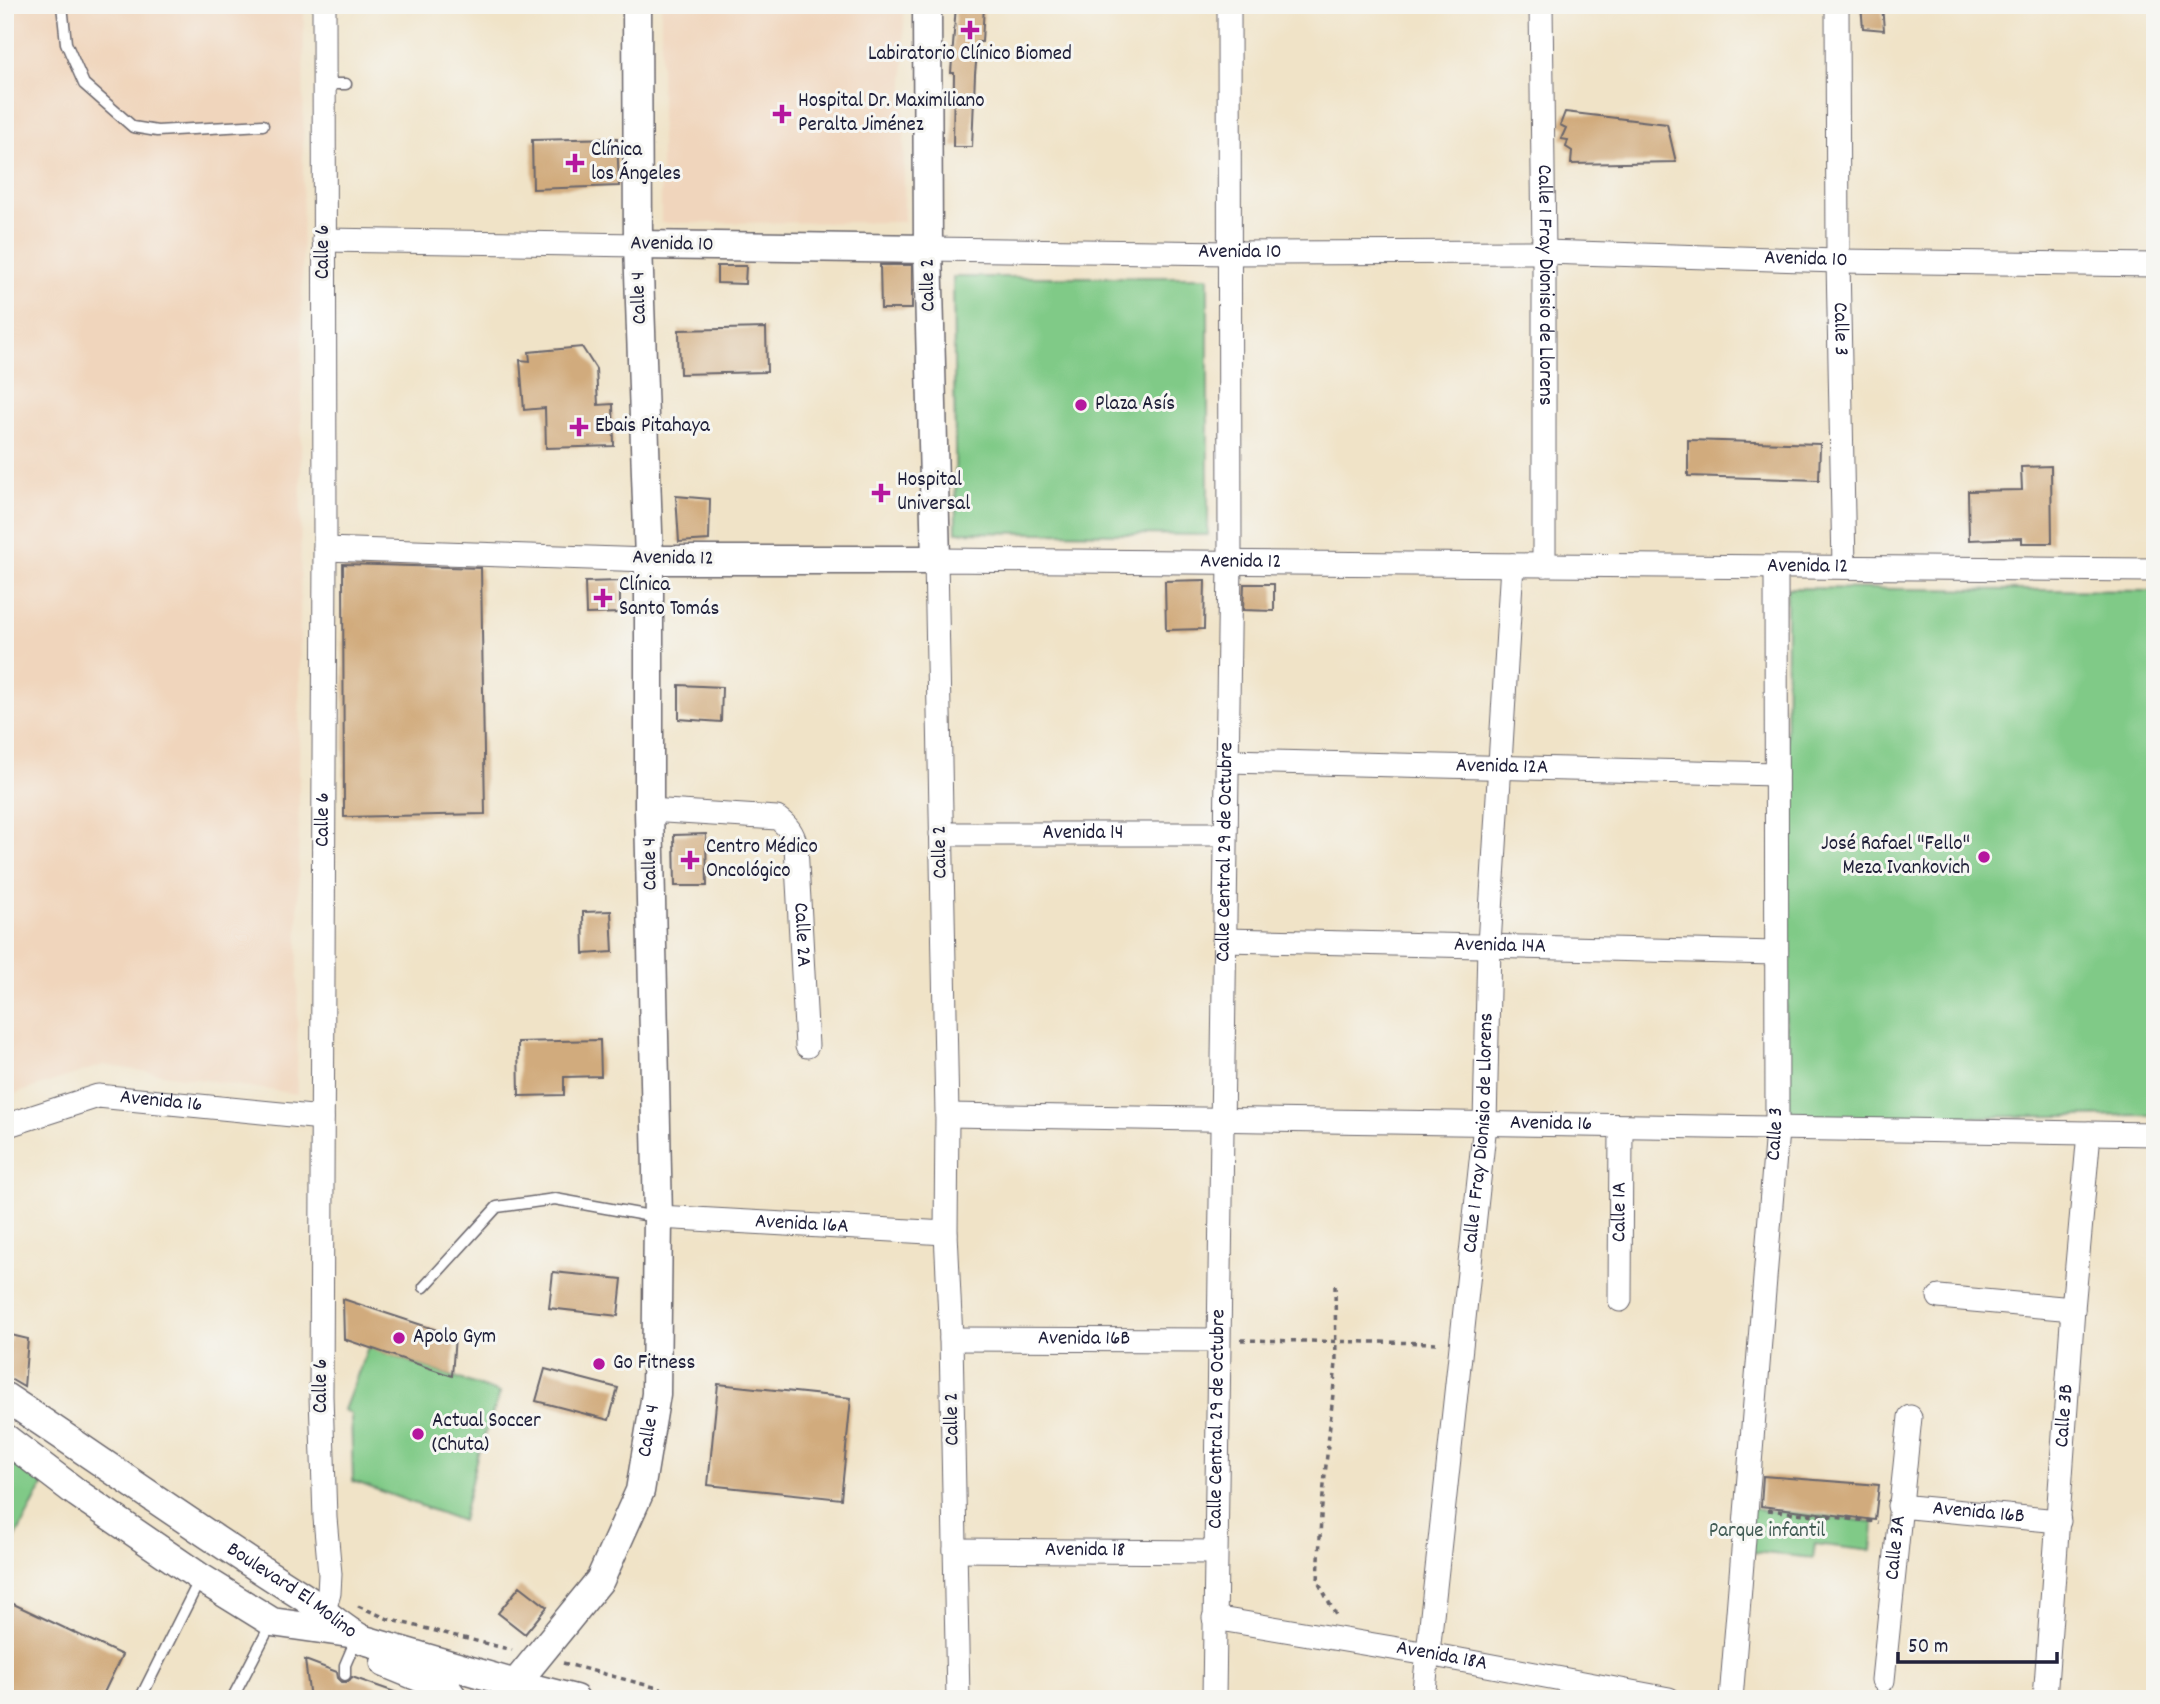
<svg xmlns="http://www.w3.org/2000/svg" width="2160" height="1704" viewBox="0 0 2160 1704" font-family="Dekko,sans-serif">
  <style>
    .built { fill: #f0d5bc }
    .green { fill: #80ca87; stroke: #517661; stroke-width: 2 }
    .building { fill: #d1ab7d }
    .lines { fill: none; stroke-linecap: round; stroke-linejoin: round }
    .service-casing { stroke: #6a666c; stroke-width: 13 }
    .minor-casing { stroke: #6a666c; stroke-width: 25 }
    .tertiary-casing { stroke: #6a666c; stroke-width: 31 }
    .path { stroke: #6a666c; stroke-width: 3.5; stroke-dasharray: 5 5; stroke-linecap: butt }
    .service { stroke: #fff; stroke-width: 10 }
    .minor { stroke: #fff; stroke-width: 23 }
    .tertiary { stroke: #fff; stroke-width: 28 }
    .poi-dot { fill: #b5179e; stroke: #f6f6f2; stroke-width: 2.5 }
    .labels { text-anchor: middle; dominant-baseline: central; stroke-width: 6; stroke-linejoin: round; paint-order: stroke }
    .poi-label { font-size: 21px; fill: #22223b; stroke: #f6f6f2; text-anchor: start }
    .street-label { font-size: 21px; fill: #22223b; stroke: #f6f6f2 }
    .park-label { font-size: 21px; fill: #435d56; stroke: #f6f6f2 }
  </style>
  <rect width="100%" height="100%" fill="#f6f6f2"/>
  <filter id="ink" filterUnits="userSpaceOnUse"><feTurbulence type="fractalNoise" baseFrequency=".0143" numOctaves="2"/><feDisplacementMap in="SourceGraphic" scale="14" xChannelSelector="R" yChannelSelector="G"/><feConvolveMatrix kernelMatrix="1 2 1 2 8 2 1 2 1" color-interpolation-filters="sRGB"/></filter>
  <filter id="wash" filterUnits="userSpaceOnUse"><feTurbulence type="fractalNoise" baseFrequency=".00686" numOctaves="4" result="noise"/><feDisplacementMap in="SourceGraphic" scale="28" xChannelSelector="R" yChannelSelector="G"/><feGaussianBlur stdDeviation="1.57" result="paint"/><feColorMatrix in="noise" values="0 0 0 0 0 0 0 0 0 0 0 0 0 0 0 0 0 1.4 0 .05"/><feComposite in="paint" operator="in"/></filter>
  <g filter="url(#wash)">
    <rect width="100%" height="100%" fill="#f0e3c7"/>
    <path class="built" d="M 18,5 L 304,5 L 297,1094 L 103,1065 L 5,1097 L 5,86 L 9,84 Z
      M 661,5 L 904,5 L 904,222 L 661,223 Z"/>
    <path class="green" d="M 953,277 L 1208,277 L 1208,535 L 956,532 Z
      M 1787,588 L 2155,591 L 2155,1115 L 1785,1119 Z
      M 368,1347 L 500,1393 L 477,1456 L 462,1521 L 353,1481 L 351,1414 L 344,1410 Z
      M 5,1457 L 44,1483 L 5,1558 Z
      M 1746,1508 L 1874,1522 L 1872,1551 L 1815,1544 L 1813,1558 L 1743,1551 Z"/>
    <g id="blocks">
      <path class="building" d="M 956,5 L 984,5 L 982,42 L 978,42 L 975,74 L 972,147 L 953,147 L 954,73 L 951,73 Z
        M 1861,5 L 1882,5 L 1884,30 L 1863,28 Z
        M 1565,112 L 1667,124 L 1676,162 L 1571,164 L 1572,151 L 1566,147 L 1568,140 L 1561,139 L 1566,128 L 1560,125 Z
        M 617,138 L 619,186 L 533,189 L 532,140 Z
        M 880,265 L 912,265 L 912,309 L 881,309 Z
        M 717,266 L 746,266 L 745,284 L 717,283 Z
        M 766,328 L 767,372 L 680,374 L 679,330 Z
        M 582,347 L 596,369 L 598,405 L 613,404 L 614,446 L 546,448 L 545,408 L 524,410 L 520,360 L 530,361 L 529,352 Z
        M 1688,440 L 1820,444 L 1819,480 L 1688,476 Z
        M 2051,466 L 2052,543 L 2022,543 L 2022,538 L 1969,540 L 1968,491 L 2022,490 L 2021,467 Z
        M 676,496 L 710,499 L 709,540 L 679,542 Z
        M 343,564 L 481,568 L 485,814 L 344,817 Z
        M 1205,580 L 1204,629 L 1166,630 L 1165,581 Z
        M 620,581 L 620,613 L 586,614 L 585,582 Z
        M 1244,584 L 1274,584 L 1274,611 L 1243,610 Z
        M 679,685 L 722,687 L 721,722 L 679,719 Z
        M 706,834 L 707,886 L 675,886 L 674,835 Z
        M 611,911 L 613,952 L 584,954 L 583,912 Z
        M 600,1040 L 601,1076 L 564,1077 L 564,1095 L 519,1096 L 518,1042 Z
        M 553,1272 L 622,1279 L 618,1316 L 549,1308 Z
        M 343,1299 L 455,1336 L 452,1376 L 344,1339 Z
        M 11,1335 L 28,1339 L 24,1387 L 5,1376 L 5,1360 Z
        M 545,1369 L 618,1388 L 609,1420 L 536,1401 Z
        M 718,1384 L 851,1398 L 841,1499 L 708,1485 Z
        M 1763,1476 L 1879,1485 L 1875,1520 L 1761,1506 Z
        M 520,1586 L 547,1607 L 525,1634 L 498,1613 Z
        M 5,1600 L 122,1655 L 101,1699 L 5,1699 Z
        M 305,1660 L 337,1672 L 338,1678 L 342,1682 L 348,1682 L 352,1677 L 406,1696 L 406,1699 L 310,1699 Z"/>
    </g>
  </g>
  <g filter="url(#ink)">
    <use href="#blocks" fill-opacity="0" stroke="#6a666c" stroke-width="2"/>
    <g class="lines">
      <defs>
        <path id="service" d="M 62,5 L 66,43 L 84,84 L 133,127 L 157,131 L 263,125
          M 325,84 L 346,84
          M 424,1287 L 497,1207 L 555,1199 L 656,1217
          M 345,1675 L 345,1665 L 357,1637
          M 140,1699 L 200,1579
          M 232,1699 L 272,1622"/>
        <g id="minor">
          <path id="s1" d="M 1541,5 L 1544,252 L 1544,565"/>
          <path id="s2" d="M 1837,5 L 1838,261 L 1844,567"/>
          <path d="M 324,240 L 638,245"/>
          <path id="s3" d="M 928,249 L 1230,253 L 1544,252 L 1838,261 L 2155,265"/>
          <path d="M 325,549 L 649,560"/>
          <path id="s4" d="M 1227,761 L 1776,774"/>
          <path id="s5" d="M 649,810 L 777,818 C 788,826 793,833 796,846 L 807,1046"/>
          <path id="s6" d="M 941,834 L 1225,834"/>
          <path id="s7" d="M 1224,940 L 1776,953"/>
          <path id="s8" d="M 947,1115 L 2155,1134"/>
          <path id="s9" d="M 5,1126 L 98,1096 L 322,1118"/>
          <path id="s10" d="M 658,1217 L 946,1233"/>
          <path d="M 1939,1297 L 2073,1309"/>
          <path id="s11" d="M 1620,1300 L 1621,1127"/>
          <path id="s12" d="M 951,1339 L 1218,1340"/>
          <path id="s13" d="M 1899,1506 L 2059,1521"/>
          <path id="s14" d="M 955,1550 L 1214,1552"/>
          <path id="s15" d="M 1214,1618 L 1428,1654 L 1669,1699"/>
          <path id="s16" d="M 319,1628 L 329,1593 L 330,1574 L 325,1518 L 321,1396 L 325,549 L 324,5"/>
          <path id="s17" d="M 1883,1680 L 1910,1417"/>
          <path id="s18" d="M 958,1699 L 951,1339 L 946,1233 L 947,1115 L 936,560 L 2155,570"/>
          <path id="s19" d="M 1214,1699 L 1230,562 L 1229,5"/>
          <path id="s20" d="M 1423,1699 L 1485,1124 L 1489,945 L 1512,565"/>
          <path id="s21" d="M 1731,1699 L 1777,1130 L 1776,569"/>
          <path id="s22" d="M 2045,1699 L 2073,1309 L 2089,1133"/>
        </g>
        <g id="tertiary">
          <path d="M 638,245 L 928,249"/>
          <path d="M 649,560 L 936,560 L 928,249 L 927,5"/>
          <path id="s23" d="M 5,1397 C 103,1462 199,1531 299,1594 C 322,1608 340,1629 364,1640 L 516,1684 L 575,1699"/>
          <path d="M 5,1438 L 77,1493 L 201,1578 L 272,1622 L 349,1633"/>
          <path d="M 385,1663 L 446,1688 L 454,1699"/>
          <path id="s24" d="M 503,1699 L 600,1580 L 640,1491 L 656,1394 L 658,1217 L 649,810 L 649,560 L 638,245 L 637,5"/>
        </g>
      </defs>
      <use href="#service" class="service-casing"/>
      <use href="#minor" class="minor-casing"/>
      <use href="#tertiary" class="tertiary-casing"/>
      <path class="path" d="M 1335,1285 L 1336,1363 L 1321,1516 L 1318,1582 L 1337,1617
        M 1241,1340 L 1440,1343
        M 1768,1510 L 1878,1522
        M 358,1606 L 388,1619 L 512,1650
        M 563,1663 L 699,1699"/>
      <use href="#service" class="service"/>
      <use href="#minor" class="minor"/>
      <use href="#tertiary" class="tertiary"/>
    </g>
  </g>
  <g class="poi-dot">
    <path d="M966.5 19.5h7v7h7v7h-7v7h-7v-7h-7v-7h7z"/>
    <path d="M778.5 103.5h7v7h7v7h-7v7h-7v-7h-7v-7h7z"/>
    <path d="M571.5 152.5h7v7h7v7h-7v7h-7v-7h-7v-7h7z"/>
    <circle cx="1081" cy="405" r="7"/>
    <path d="M575.5 416.5h7v7h7v7h-7v7h-7v-7h-7v-7h7z"/>
    <path d="M877.5 482.5h7v7h7v7h-7v7h-7v-7h-7v-7h7z"/>
    <path d="M599.5 587.5h7v7h7v7h-7v7h-7v-7h-7v-7h7z"/>
    <circle cx="1984" cy="857" r="7"/>
    <path d="M686.5 849.5h7v7h7v7h-7v7h-7v-7h-7v-7h7z"/>
    <circle cx="399" cy="1338" r="7"/>
    <circle cx="599" cy="1364" r="7"/>
    <circle cx="418" cy="1434" r="7"/>
  </g>
  <g class="labels">
    <g class="poi-label">
      <text x="970" y="55" text-anchor="middle">Labiratorio Clínico Biomed</text>
      <text x="798" y="102">Hospital Dr. Maximiliano<tspan x="798" dy="24">Peralta Jiménez</tspan></text>
      <text x="591" y="151">Clínica<tspan x="591" dy="24">los Ángeles</tspan></text>
      <text x="1095" y="405">Plaza Asís</text>
      <text x="595" y="427">Ebais Pitahaya</text>
      <text x="897" y="481">Hospital<tspan x="897" dy="24">Universal</tspan></text>
      <text x="619" y="586">Clínica<tspan x="619" dy="24">Santo Tomás</tspan></text>
      <text x="1970" y="845" text-anchor="end">José Rafael "Fello"<tspan x="1970" dy="24">Meza Ivankovich</tspan></text>
      <text x="706" y="848">Centro Médico<tspan x="706" dy="24">Oncológico</tspan></text>
      <text x="413" y="1338">Apolo Gym</text>
      <text x="613" y="1364">Go Fitness</text>
      <text x="432" y="1422">Actual Soccer<tspan x="432" dy="24">(Chuta)</tspan></text>
    </g>
    <g class="street-label">
      <text transform="translate(672 245) rotate(1)">Avenida 10</text>
      <text transform="translate(324 252) rotate(-90)">Calle 6</text>
      <text stroke="none"><textPath href="#s3" startOffset="312">Avenida 10</textPath></text>
      <text stroke="none"><textPath href="#s3" startOffset="878">Avenida 10</textPath></text>
      <text transform="translate(929 285) rotate(-91)">Calle 2</text>
      <text stroke="none"><textPath href="#s1" startOffset="280">Calle 1 Fray Dionisio de Llorens</textPath></text>
      <text transform="translate(640 298) rotate(-92)">Calle 4</text>
      <text stroke="none"><textPath href="#s2" startOffset="324">Calle 3</textPath></text>
      <text transform="translate(673 559) rotate(1)">Avenida 12</text>
      <text stroke="none"><textPath href="#s18" startOffset="1444">Avenida 12</textPath></text>
      <text stroke="none"><textPath href="#s18" startOffset="2011">Avenida 12</textPath></text>
      <text stroke="none"><textPath href="#s4" startOffset="275">Avenida 12A</textPath></text>
      <text stroke="none"><textPath href="#s16" startOffset="810">Calle 6</textPath></text>
      <text stroke="none"><textPath href="#s6" startOffset="142">Avenida 14</textPath></text>
      <text transform="translate(941 852) rotate(-91)">Calle 2</text>
      <text stroke="none"><textPath href="#s19" startOffset="847">Calle Central 29 de Octubre</textPath></text>
      <text transform="translate(651 864) rotate(-91)">Calle 4</text>
      <text stroke="none"><textPath href="#s5" startOffset="252">Calle 2A</textPath></text>
      <text stroke="none"><textPath href="#s7" startOffset="276">Avenida 14A</textPath></text>
      <text stroke="none"><textPath href="#s9" startOffset="161">Avenida 16</textPath></text>
      <text stroke="none"><textPath href="#s8" startOffset="604">Avenida 16</textPath></text>
      <text stroke="none"><textPath href="#s20" startOffset="569">Calle 1 Fray Dionisio de Llorens</textPath></text>
      <text stroke="none"><textPath href="#s21" startOffset="567">Calle 3</textPath></text>
      <text stroke="none"><textPath href="#s11" startOffset="88">Calle 1A</textPath></text>
      <text stroke="none"><textPath href="#s10" startOffset="144">Avenida 16A</textPath></text>
      <text stroke="none"><textPath href="#s12" startOffset="133">Avenida 16B</textPath></text>
      <text transform="translate(322 1386) rotate(-90)">Calle 6</text>
      <text stroke="none"><textPath href="#s22" startOffset="284">Calle 3B</textPath></text>
      <text transform="translate(953 1419) rotate(-91)">Calle 2</text>
      <text stroke="none"><textPath href="#s19" startOffset="280">Calle Central 29 de Octubre</textPath></text>
      <text stroke="none"><textPath href="#s24" startOffset="312">Calle 4</textPath></text>
      <text stroke="none"><textPath href="#s13" startOffset="80">Avenida 16B</textPath></text>
      <text stroke="none"><textPath href="#s17" startOffset="133">Calle 3A</textPath></text>
      <text stroke="none"><textPath href="#s14" startOffset="130">Avenida 18</textPath></text>
      <text stroke="none"><textPath href="#s23" startOffset="346">Boulevard El Molino</textPath></text>
      <text stroke="none"><textPath href="#s15" startOffset="231">Avenida 18A</textPath></text>
    </g>
    <g class="park-label">
      <text x="1767" y="1532">Parque infantil</text>
    </g>
  </g>
  <rect width="2160" height="1704" fill="none" stroke="#f6f6f2" stroke-width="28"/>
  <path d="M1898 1652v10h159v-10" fill="none" stroke="#22223b" stroke-width="3.5"/>
  <text x="1908" y="1652" font-size="21" fill="#22223b" stroke="#f6f6f2" stroke-width="5" paint-order="stroke">50 m</text>
</svg>
